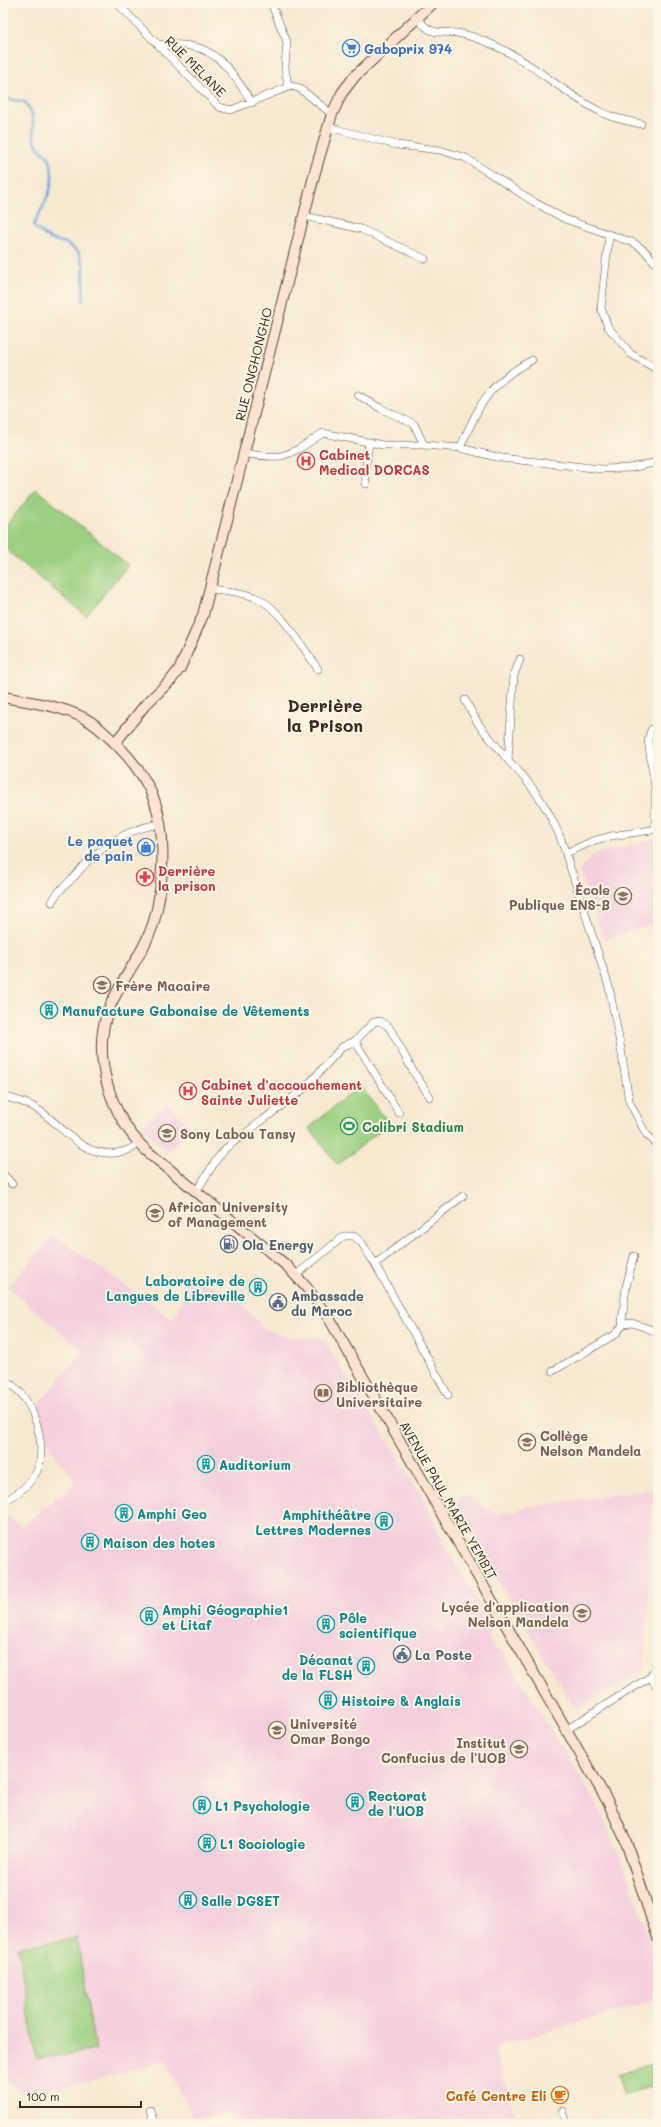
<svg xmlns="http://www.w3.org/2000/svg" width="661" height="2127" viewBox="0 0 661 2127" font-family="Mali,sans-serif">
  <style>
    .built { fill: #f4cfdd }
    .green { fill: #9bd081; stroke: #6b7d50 }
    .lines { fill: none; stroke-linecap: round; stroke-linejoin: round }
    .stream { stroke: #6ea1da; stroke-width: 2.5 }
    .minor-casing { stroke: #574739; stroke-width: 8 }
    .secondary-casing { stroke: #574739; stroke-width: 12 }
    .minor { stroke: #fff; stroke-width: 7 }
    .secondary { stroke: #fee3d2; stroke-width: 10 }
    .labels { text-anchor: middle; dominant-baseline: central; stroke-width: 4; stroke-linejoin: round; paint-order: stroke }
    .shop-label { font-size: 13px; font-weight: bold; fill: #366cbe; stroke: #fcf5e5; text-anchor: start }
    .street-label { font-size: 13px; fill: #3b2a1e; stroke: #fcf5e5 }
    .health-label { font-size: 13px; font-weight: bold; fill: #be3a42; stroke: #fcf5e5; text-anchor: start }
    .education-label { font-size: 13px; font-weight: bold; fill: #785e54; stroke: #fcf5e5; text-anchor: start }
    .culture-label { font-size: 13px; font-weight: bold; fill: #0d838f; stroke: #fcf5e5; text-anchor: start }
    .leisure-label { font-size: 13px; font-weight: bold; fill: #27864d; stroke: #fcf5e5; text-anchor: start }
    .service-label { font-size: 13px; font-weight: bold; fill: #4e5e75; stroke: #fcf5e5; text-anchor: start }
    .food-label { font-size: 13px; font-weight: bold; fill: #c56008; stroke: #fcf5e5; text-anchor: end }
    .district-label { font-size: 17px; font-weight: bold; fill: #3b2a1e; stroke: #fcf5e5 }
  </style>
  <rect width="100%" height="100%" fill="#fcf5e5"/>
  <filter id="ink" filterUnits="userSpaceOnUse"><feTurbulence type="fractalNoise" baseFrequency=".025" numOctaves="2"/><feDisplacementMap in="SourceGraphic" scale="8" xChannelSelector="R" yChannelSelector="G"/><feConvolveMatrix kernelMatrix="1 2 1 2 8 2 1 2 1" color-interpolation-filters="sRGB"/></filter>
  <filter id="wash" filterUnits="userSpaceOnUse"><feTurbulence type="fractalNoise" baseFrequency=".012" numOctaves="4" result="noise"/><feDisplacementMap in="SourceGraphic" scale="16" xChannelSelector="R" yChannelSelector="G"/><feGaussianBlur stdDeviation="0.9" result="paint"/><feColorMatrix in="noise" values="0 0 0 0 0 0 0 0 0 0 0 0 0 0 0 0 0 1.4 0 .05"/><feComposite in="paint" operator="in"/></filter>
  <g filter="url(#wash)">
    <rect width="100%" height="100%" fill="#f7e9d1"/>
    <path class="built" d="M 658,838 L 658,922 L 604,940 L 579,871 L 594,854 Z
      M 167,1104 L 190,1127 L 168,1153 L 141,1125 Z
      M 53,1235 L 173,1319 L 191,1280 L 232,1291 L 264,1329 L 286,1337 L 322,1338 L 425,1499 L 442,1540 L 488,1618 L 490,1628 L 488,1637 L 491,1644 L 495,1650 L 503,1652 L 599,1808 L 626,1870 L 658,1964 L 658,1999 L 502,2045 L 494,2050 L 515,2114 L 482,2124 L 235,2124 L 232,2114 L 193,2118 L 165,2061 L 73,2085 L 22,2092 L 3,2080 L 3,1514 L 6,1514 L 21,1527 L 76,1482 L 51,1449 L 37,1406 L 83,1351 L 8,1287 Z
      M 647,1490 L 658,1490 L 658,1499 L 652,1505 L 645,1667 L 640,1674 L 629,1680 L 577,1709 L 573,1706 L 453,1505 L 465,1495 L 495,1513 L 517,1512 L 521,1508 Z"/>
    <path class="green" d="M 36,489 L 128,565 L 86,616 L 3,547 L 3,529 Z
      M 360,1085 L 389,1123 L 338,1165 L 309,1128 Z
      M 77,1938 L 95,2050 L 36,2059 L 18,1947 Z
      M 654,2063 L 658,2076 L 658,2084 L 624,2095 L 617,2075 Z"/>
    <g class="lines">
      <path class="stream" d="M 3,98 L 25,102 C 43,125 21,138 49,157 C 58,184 46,201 34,224 L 35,228 L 50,239 L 66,243 L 78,252 L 84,266 L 83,301"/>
    </g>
  </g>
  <g filter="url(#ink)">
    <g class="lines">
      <defs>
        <path id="minor" d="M 117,3 L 219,107 L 231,110 L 291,86 L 299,88 L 332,114
          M 271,3 L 287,42 L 285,67 L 288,86
          M 418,19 C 434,39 441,29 462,34 C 471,36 482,40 491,44 C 532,61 564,95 605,114 C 616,119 629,121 641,124
          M 159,44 C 169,45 180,44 190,46 C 220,50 237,79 252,103
          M 328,127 L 397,145 L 440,150 L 466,158 L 534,202 L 565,219 L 634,243 L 644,250 L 658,266
          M 305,216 L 361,229 L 425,259
          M 609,235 L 601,308 L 608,327 L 631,354 L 658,370
          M 358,395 L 380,408 L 414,424 L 424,445
          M 460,448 C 480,404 487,384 532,360
          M 243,453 C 285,461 288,456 323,433 L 383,445 L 424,445 L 460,448 L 501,458 L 602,469 L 630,468 L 658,462
          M 366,484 L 365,470 L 369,443
          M 211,589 C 227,591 244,592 259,599 C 281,610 303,648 318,669
          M 520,659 L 514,675 L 508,760 C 533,786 549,808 562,842 L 609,987 L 621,1049 L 629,1101 L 646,1134 L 658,1145
          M 465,700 L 479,725 L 508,760
          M 655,829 L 655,787 L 648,740 L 651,730 L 658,724
          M 566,853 L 593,841 L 611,836 L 658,829
          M 52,902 C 57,891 64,887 72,879 C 78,873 83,865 90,859 C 110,841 135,827 161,824
          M 355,1041 L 399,1113
          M 3,1096 C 15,1100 27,1102 37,1109 C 63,1125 80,1156 114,1153 C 125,1152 131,1150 139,1143
          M 3,1174 L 12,1184
          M 197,1190 L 217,1159 L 226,1148 L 305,1088 L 342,1047 L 355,1041 L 374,1022 L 380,1021 L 389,1027 L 413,1071 L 430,1097
          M 375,1264 L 463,1196
          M 296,1275 L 344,1236 L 354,1236 L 361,1242 L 375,1264 L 448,1395
          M 622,1321 L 626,1287 L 634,1256
          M 625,1324 L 632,1323 L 658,1332
          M 553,1371 L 616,1334 L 622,1326
          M 3,1380 C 31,1390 49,1444 37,1471 C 31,1484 16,1495 3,1502
          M 650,1677 L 658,1688
          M 566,1730 L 650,1677 L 656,1669 L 658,1649
          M 150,2110 L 154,2124
          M 563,2111 L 567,2124"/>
        <path id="secondary" d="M 3,697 C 29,702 58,705 82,717 C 95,723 107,735 117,745 C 154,782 165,816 162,868 C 161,886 159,904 154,921 C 145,951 124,976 111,1004 C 89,1052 110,1117 147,1151 L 287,1266 L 307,1288 L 330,1320 L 608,1802 L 625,1839 L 658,1938
          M 115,743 L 145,705 L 171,680 L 180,668 L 203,615 L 315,172 L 332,114 L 342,93 L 355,76 L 433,3"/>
      </defs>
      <use href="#minor" class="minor-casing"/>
      <use href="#secondary" class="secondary-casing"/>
      <use href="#minor" class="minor"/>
      <use href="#secondary" class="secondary"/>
    </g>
  </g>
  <defs>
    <symbol id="supermarket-ring" viewBox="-11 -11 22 22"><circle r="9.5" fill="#fcf5e5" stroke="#3f7fe0" stroke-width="1.5"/><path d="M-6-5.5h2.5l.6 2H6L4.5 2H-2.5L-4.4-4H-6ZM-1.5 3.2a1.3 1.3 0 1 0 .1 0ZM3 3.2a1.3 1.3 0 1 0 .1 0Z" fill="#3f7fe0"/></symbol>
    <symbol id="hospital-ring" viewBox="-11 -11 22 22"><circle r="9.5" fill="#fcf5e5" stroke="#e0444e" stroke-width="1.5"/><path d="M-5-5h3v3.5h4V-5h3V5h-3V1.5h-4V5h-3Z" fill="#e0444e"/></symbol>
    <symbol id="shop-ring" viewBox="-11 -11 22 22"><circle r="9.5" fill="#fcf5e5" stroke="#3f7fe0" stroke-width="1.5"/><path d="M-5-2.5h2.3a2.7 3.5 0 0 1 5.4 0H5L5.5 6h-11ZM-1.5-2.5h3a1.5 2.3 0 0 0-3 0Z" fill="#3f7fe0"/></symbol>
    <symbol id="pharmacy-ring" viewBox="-11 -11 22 22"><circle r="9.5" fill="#fcf5e5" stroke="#e0444e" stroke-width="1.5"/><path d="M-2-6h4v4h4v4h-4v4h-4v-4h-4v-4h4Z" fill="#e0444e"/></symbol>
    <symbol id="school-ring" viewBox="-11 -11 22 22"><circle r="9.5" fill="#fcf5e5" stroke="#8d6e63" stroke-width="1.5"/><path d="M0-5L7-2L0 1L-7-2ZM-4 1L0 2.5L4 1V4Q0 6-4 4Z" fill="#8d6e63"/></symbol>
    <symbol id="building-ring" viewBox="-11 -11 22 22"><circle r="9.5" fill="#fcf5e5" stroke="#0f9aa8" stroke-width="1.5"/><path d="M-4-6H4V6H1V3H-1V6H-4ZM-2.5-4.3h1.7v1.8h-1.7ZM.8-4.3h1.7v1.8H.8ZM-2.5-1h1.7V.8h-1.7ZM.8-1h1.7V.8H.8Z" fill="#0f9aa8"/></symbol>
    <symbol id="stadium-ring" viewBox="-11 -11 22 22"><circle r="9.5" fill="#fcf5e5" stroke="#2e9e5b" stroke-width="1.5"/><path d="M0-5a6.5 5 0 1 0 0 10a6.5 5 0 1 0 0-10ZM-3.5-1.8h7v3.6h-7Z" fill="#2e9e5b"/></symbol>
    <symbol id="university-ring" viewBox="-11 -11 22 22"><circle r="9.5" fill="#fcf5e5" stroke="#8d6e63" stroke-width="1.5"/><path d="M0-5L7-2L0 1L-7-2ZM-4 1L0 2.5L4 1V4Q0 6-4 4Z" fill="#8d6e63"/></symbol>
    <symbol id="fuel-ring" viewBox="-11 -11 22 22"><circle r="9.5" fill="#fcf5e5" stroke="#5c6f8a" stroke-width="1.5"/><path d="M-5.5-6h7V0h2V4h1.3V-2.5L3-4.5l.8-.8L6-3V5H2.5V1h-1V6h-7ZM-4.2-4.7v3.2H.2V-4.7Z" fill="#5c6f8a"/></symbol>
    <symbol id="civic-ring" viewBox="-11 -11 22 22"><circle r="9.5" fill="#fcf5e5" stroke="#5c6f8a" stroke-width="1.5"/><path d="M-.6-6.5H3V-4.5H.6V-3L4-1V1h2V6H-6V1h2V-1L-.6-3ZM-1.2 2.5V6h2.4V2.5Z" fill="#5c6f8a"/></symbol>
    <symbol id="library-ring" viewBox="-11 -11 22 22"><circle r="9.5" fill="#fcf5e5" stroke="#8d6e63" stroke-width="1.5"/><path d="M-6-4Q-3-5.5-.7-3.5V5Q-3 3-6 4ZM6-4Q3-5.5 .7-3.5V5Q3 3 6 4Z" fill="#8d6e63"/></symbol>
    <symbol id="cafe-ring" viewBox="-11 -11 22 22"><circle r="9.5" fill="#fcf5e5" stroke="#e8710a" stroke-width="1.5"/><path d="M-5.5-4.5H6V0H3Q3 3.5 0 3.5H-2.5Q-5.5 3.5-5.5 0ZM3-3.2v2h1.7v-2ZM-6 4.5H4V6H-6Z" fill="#e8710a"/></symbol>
  </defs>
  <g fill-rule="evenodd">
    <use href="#supermarket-ring" x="341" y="38" width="20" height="20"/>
    <use href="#hospital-ring" x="296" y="451" width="20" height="20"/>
    <use href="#shop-ring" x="136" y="837" width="20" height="20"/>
    <use href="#pharmacy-ring" x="135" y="867" width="20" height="20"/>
    <use href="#school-ring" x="613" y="886" width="20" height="20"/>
    <use href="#school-ring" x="92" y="975" width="20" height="20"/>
    <use href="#building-ring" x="39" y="1000" width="20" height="20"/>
    <use href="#hospital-ring" x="178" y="1081" width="20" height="20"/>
    <use href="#stadium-ring" x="339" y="1116" width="20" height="20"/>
    <use href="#school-ring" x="157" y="1123" width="20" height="20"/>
    <use href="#university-ring" x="145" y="1203" width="20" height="20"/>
    <use href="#fuel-ring" x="219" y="1234" width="20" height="20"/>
    <use href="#building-ring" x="248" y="1277" width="20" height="20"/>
    <use href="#civic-ring" x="268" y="1292" width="20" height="20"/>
    <use href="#library-ring" x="313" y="1383" width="20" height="20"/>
    <use href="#school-ring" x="517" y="1432" width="20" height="20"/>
    <use href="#building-ring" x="196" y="1454" width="20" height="20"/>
    <use href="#building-ring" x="114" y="1503" width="20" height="20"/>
    <use href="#building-ring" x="374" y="1511" width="20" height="20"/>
    <use href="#building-ring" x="80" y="1532" width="20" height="20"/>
    <use href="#school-ring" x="572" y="1603" width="20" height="20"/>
    <use href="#building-ring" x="139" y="1606" width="20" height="20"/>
    <use href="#building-ring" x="316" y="1614" width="20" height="20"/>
    <use href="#civic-ring" x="392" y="1644" width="20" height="20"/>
    <use href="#building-ring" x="356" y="1656" width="20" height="20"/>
    <use href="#building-ring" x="318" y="1690" width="20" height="20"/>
    <use href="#university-ring" x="267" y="1720" width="20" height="20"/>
    <use href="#university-ring" x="509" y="1739" width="20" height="20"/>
    <use href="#building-ring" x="345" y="1792" width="20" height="20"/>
    <use href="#building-ring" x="192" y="1795" width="20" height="20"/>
    <use href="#building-ring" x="197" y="1833" width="20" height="20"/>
    <use href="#building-ring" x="178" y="1890" width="20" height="20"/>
    <use href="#cafe-ring" x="550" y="2085" width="20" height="20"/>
  </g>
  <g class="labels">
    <g class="shop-label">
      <text x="364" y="48">Gaboprix 974</text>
      <text x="133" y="840" text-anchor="end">Le paquet<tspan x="133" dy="15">de pain</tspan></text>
    </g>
    <g class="street-label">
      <text transform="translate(196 66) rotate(45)">RUE MELANE</text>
      <text transform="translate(253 364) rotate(-76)">RUE ONGHONGHO</text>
      <text transform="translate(449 1500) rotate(60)">AVENUE PAUL MARIE YEMBIT</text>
    </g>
    <g class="health-label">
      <text x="319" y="454">Cabinet<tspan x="319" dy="15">Medical DORCAS</tspan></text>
      <text x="158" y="870">Derrière<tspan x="158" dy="15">la prison</tspan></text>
      <text x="201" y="1084">Cabinet d'accouchement<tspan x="201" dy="15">Sainte Juliette</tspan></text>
    </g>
    <g class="education-label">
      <text x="610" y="889" text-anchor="end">École<tspan x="610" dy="15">Publique ENS-B</tspan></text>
      <text x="115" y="985">Frère Macaire</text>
      <text x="180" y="1133">Sony Labou Tansy</text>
      <text x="168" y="1206">African University<tspan x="168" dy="15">of Management</tspan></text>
      <text x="336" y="1386">Bibliothèque<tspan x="336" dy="15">Universitaire</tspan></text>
      <text x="540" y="1435">Collège<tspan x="540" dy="15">Nelson Mandela</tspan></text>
      <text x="569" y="1606" text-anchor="end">Lycée d'application<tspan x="569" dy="15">Nelson Mandela</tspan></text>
      <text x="290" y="1723">Université<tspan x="290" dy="15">Omar Bongo</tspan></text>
      <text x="506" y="1742" text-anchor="end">Institut<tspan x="506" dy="15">Confucius de l'UOB</tspan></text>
    </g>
    <g class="culture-label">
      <text x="62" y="1010">Manufacture Gabonaise de Vêtements</text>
      <text x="245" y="1280" text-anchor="end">Laboratoire de<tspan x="245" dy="15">Langues de Libreville</tspan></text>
      <text x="219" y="1464">Auditorium</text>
      <text x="137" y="1513">Amphi Geo</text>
      <text x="371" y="1514" text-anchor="end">Amphithéâtre<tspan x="371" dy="15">Lettres Modernes</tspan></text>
      <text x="103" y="1542">Maison des hotes</text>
      <text x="162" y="1609">Amphi Géographie1<tspan x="162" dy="15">et Litaf</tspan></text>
      <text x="339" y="1617">Pôle<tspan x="339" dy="15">scientifique</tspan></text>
      <text x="353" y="1659" text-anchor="end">Décanat<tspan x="353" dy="15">de la FLSH</tspan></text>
      <text x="341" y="1700">Histoire &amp; Anglais</text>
      <text x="368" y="1795">Rectorat<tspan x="368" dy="15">de l'UOB</tspan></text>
      <text x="215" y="1805">L1 Psychologie</text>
      <text x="220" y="1843">L1 Sociologie</text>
      <text x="201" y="1900">Salle DGSET</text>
    </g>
    <g class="leisure-label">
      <text x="362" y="1126">Colibri Stadium</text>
    </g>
    <g class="service-label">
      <text x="242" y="1244">Ola Energy</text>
      <text x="291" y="1295">Ambassade<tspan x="291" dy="15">du Maroc</tspan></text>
      <text x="415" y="1654">La Poste</text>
    </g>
    <g class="food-label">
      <text x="547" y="2095">Café Centre Eli</text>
    </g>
    <g class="district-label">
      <text x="325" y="705">Derrière<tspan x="325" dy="20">la Prison</tspan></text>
    </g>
  </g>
  <rect width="661" height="2127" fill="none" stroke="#fcf5e5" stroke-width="16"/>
  <path d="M20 2101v6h121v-6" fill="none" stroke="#3b2a1e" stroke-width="2"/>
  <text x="26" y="2101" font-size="12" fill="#3b2a1e" stroke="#fcf5e5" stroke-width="3" paint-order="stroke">100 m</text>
</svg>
